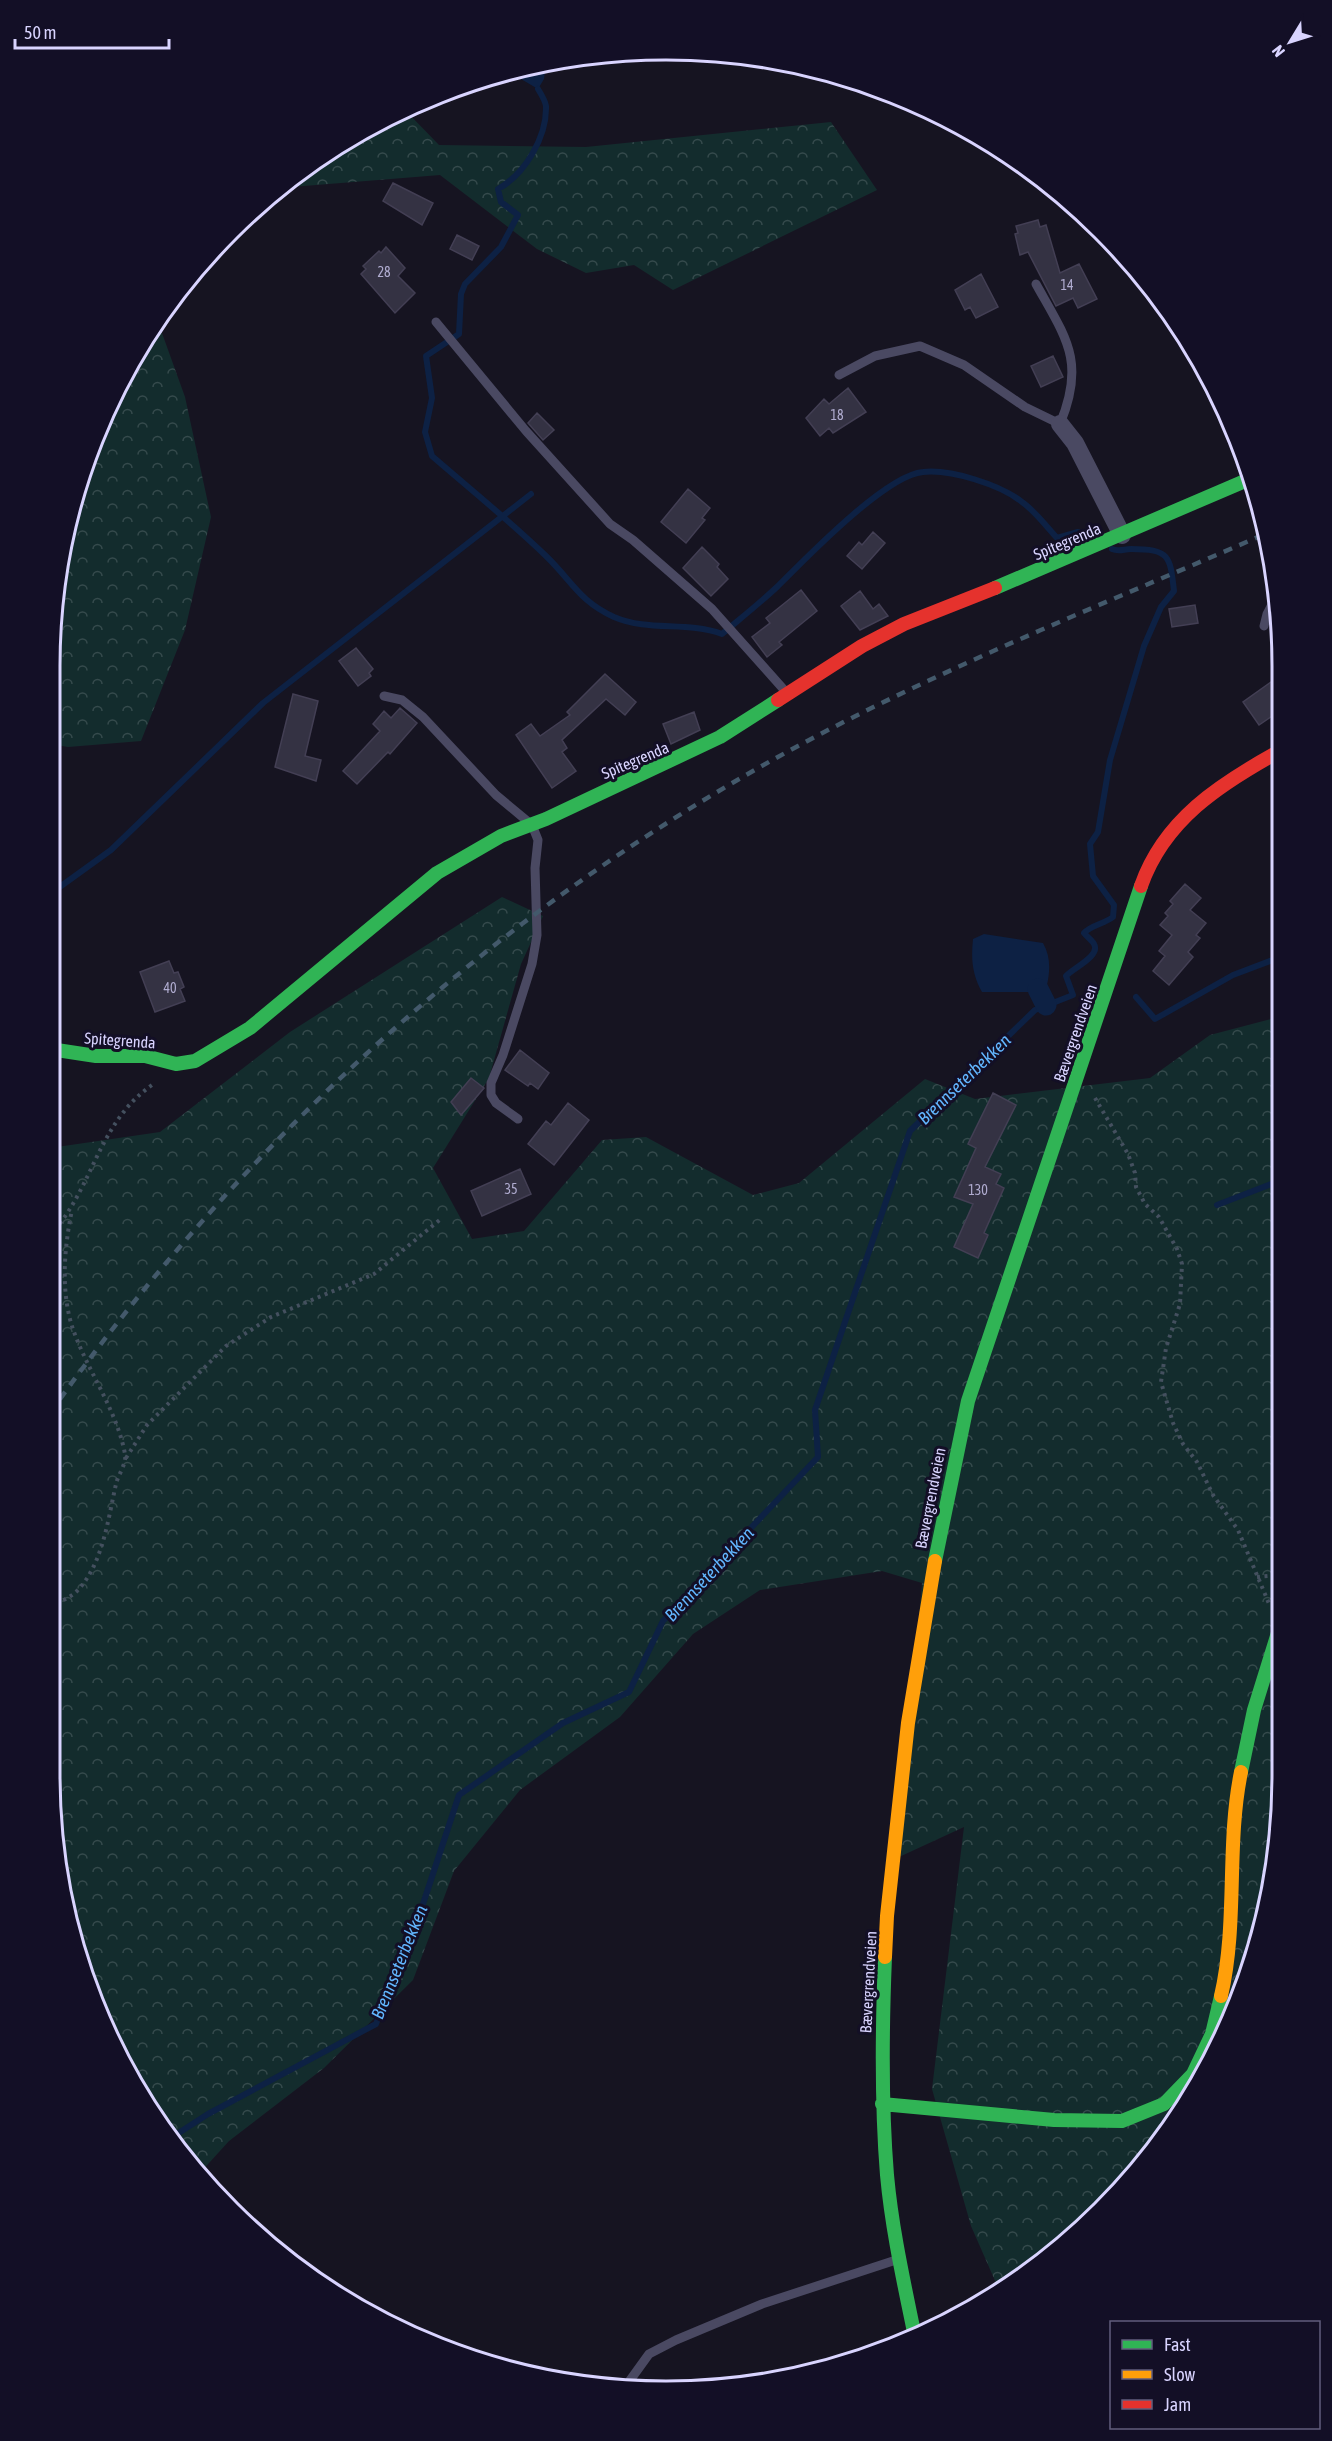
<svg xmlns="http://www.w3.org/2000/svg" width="1332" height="2441" viewBox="0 0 1332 2441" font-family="'Asap Condensed',sans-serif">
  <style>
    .forest { fill: url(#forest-crowns) }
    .water { fill: #0d2144 }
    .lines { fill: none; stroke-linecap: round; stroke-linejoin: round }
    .stream { stroke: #0d2144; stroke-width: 6 }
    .canal { stroke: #0d2144; stroke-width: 21 }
    .building { fill: #343243; stroke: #433f54; stroke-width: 1.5 }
    .path { stroke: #44505f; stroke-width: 4; stroke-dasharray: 3 4.5; stroke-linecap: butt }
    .lane { stroke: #4a4962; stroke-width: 9 }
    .street { stroke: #4a4962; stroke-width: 18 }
    .fast { stroke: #30b455; stroke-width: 14 }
    .slow { stroke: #ff9f0a; stroke-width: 14 }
    .jam { stroke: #e5322d; stroke-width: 14 }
    .rail { stroke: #43596b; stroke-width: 4.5; stroke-dasharray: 9 8; stroke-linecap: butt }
    .labels { text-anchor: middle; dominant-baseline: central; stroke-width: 6; stroke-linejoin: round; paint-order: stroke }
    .number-label { font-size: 14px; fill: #b0acd0 }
    .street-label { font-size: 16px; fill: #d9d4ff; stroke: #130f26 }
    .water-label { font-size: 18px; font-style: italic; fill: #62b6ff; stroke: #130f26 }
    .rim { fill: none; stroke: #d9d4ff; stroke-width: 3 }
  </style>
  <defs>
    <pattern id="forest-crowns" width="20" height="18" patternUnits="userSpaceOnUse" patternTransform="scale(1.5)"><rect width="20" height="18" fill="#132c2d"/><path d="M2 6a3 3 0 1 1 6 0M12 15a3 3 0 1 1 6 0" fill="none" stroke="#354a4c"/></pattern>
  </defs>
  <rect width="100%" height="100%" fill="#161421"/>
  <path class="forest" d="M 404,109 L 439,145 L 586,147 L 831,122 L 877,190 L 673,290 L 634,265 L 586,273 L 537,249 L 440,175 L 279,188 L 290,177 Z
    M 158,322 L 185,397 L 211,517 L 185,630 L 141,741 L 68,747 L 51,744 L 51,626 L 71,506 L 132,358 Z
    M 502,897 L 543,916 L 521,964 L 489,1078 L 433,1168 L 472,1239 L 524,1231 L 602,1140 L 646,1137 L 753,1195 L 799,1183 L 925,1079 L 975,1099 L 1150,1078 L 1210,1035 L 1279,1017 L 1281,1815 L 1261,1935 L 1200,2083 L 1155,2151 L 1073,2238 L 1000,2292 L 971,2226 L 932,2089 L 964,1827 L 899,1857 L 922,1583 L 882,1571 L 760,1590 L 693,1634 L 620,1717 L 520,1790 L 454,1871 L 413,1980 L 324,2068 L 229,2141 L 199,2174 L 177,2151 L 132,2083 L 82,1973 L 61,1895 L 50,1775 L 50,1148 L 160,1132 L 290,1032 Z"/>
  <path class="water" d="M 546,64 L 544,79 L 538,89 L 521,79 L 518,69 Z
    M 984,934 L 1043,943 C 1051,957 1050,971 1047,985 L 1033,992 L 982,992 C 972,974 971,959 973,939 Z"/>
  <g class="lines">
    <path class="stream" d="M 538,89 C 541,94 545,100 546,106 C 547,137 525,174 498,189 L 501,202 L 518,215 L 501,247 L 465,284 L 461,294 L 459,334 L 426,356 L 432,398 L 425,432 L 432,456 C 470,489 510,521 546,556 C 572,581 579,601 614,617 C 649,632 686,621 722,634 C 741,618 760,603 778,586 C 806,558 886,475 923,472 C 951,469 1001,485 1022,502 C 1035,511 1046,526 1057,538 L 1078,532 L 1093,539
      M 50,894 L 111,850 L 263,703 L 531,494
      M 1136,997 L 1155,1019 L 1233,975 L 1278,958
      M 1217,1205 L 1279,1181
      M 168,2137 L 174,2136 L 208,2114 L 376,2024 L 421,1910 L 459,1795 L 563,1723 L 629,1692 L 663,1621 L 818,1457 L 815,1410 L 910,1131 L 1035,1010 L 1073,995 L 1066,976 C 1073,968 1101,956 1094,944 C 1092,940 1087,937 1084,933 C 1091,925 1104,924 1113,917 L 1114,905 L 1093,876 L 1090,844 L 1098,832 L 1110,760 L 1144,646 L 1161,607 L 1174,591 C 1170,556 1170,549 1131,549 C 1124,549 1119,552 1112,549"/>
    <path class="canal" d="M 1038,989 L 1046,1005"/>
  </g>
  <path class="building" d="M 393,183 L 433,203 L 422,225 L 383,201 Z
    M 1038,220 L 1040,227 L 1046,225 L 1060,273 L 1079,264 L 1097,299 L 1078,308 L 1073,298 L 1056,306 L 1028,252 L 1020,255 L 1015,234 L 1018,233 L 1016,226 Z
    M 457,235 L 479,246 L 472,260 L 450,249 Z
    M 386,247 L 405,268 L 398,276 L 415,293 L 395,313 L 361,274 L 366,269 L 363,266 L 379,251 L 381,253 Z
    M 981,274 L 998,307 L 976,318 L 970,307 L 965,310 L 955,290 Z
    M 1053,356 L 1063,377 L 1041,387 L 1031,366 Z
    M 848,388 L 866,412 L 833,433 L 829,428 L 820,436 L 806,418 L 824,399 L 829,404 Z
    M 537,413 L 554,430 L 543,440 L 528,423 Z
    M 688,489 L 710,508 L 702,518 L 705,520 L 686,543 L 661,522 Z
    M 873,532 L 885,543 L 862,569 L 847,556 L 859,542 L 862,545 Z
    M 702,547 L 719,564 L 717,567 L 728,579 L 711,596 L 683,568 Z
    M 801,590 L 817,611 L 779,642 L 782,645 L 767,657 L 752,637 L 770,623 L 766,618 Z
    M 860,591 L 873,609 L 879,604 L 888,616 L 860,630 L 841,606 Z
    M 1195,605 L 1198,623 L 1172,627 L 1169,609 Z
    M 356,648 L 373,669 L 369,673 L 371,676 L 358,686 L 339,661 Z
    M 605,674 L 636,702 L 625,715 L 606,699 L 562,740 L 567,748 L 562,752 L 576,771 L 552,788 L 516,735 L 531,724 L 540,736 L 570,715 L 567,712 Z
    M 1271,682 L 1278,692 L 1278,712 L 1259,725 L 1243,702 Z
    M 293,694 L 318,701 L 305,756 L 321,760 L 316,781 L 275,767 Z
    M 400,708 L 417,723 L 390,754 L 388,752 L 357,784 L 343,771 L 380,731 L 373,724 L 384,711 L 391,718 Z
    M 694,712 L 700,730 L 671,744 L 663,724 Z
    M 1185,884 L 1201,898 L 1190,910 L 1206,923 L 1196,935 L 1200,938 L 1188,952 L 1193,957 L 1169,985 L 1153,971 L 1165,956 L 1159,951 L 1172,935 L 1160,925 L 1168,916 L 1165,913 L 1173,904 L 1170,901 Z
    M 169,961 L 174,973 L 178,972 L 184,987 L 180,989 L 185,1001 L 155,1012 L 140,972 Z
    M 520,1050 L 549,1073 L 538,1089 L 530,1083 L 528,1086 L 505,1070 Z
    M 471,1078 L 484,1088 L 461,1115 L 451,1102 Z
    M 993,1093 L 1016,1105 L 985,1167 L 1001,1174 L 996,1184 L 1004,1188 L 984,1233 L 988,1235 L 978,1258 L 954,1247 L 973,1204 L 954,1197 L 976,1148 L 968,1144 Z
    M 568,1103 L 589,1120 L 554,1165 L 528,1144 L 546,1121 L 551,1125 Z
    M 520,1169 L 531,1194 L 482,1216 L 471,1191 Z"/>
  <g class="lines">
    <path class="path" d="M 1095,1098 L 1128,1154 L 1135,1173 L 1136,1187 L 1145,1204 L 1159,1217 L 1177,1249 L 1182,1264 L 1180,1304 L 1166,1348 L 1161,1382 L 1173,1423 L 1183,1444 L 1197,1462 L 1213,1495 L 1238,1530 L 1270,1606
      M 50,1235 C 95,1187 97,1121 155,1083
      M 126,1458 L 147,1425 L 226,1346 L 271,1317 L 374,1274 L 442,1218
      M 1257,1577 L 1280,1575
      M 50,1607 C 58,1602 70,1598 77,1591 C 103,1564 108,1519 116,1484 C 118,1475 127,1463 125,1454 C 117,1411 89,1373 74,1332 C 60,1294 64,1248 72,1210"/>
    <path class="lane" d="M 436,322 L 526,431 L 610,524 L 633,540 L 712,609 L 786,692
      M 839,375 L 875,356 L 920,346 L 964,365 L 1025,407 L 1060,424 C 1086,361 1066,338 1036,284
      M 1264,626 L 1267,614 L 1277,595
      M 384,696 L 402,700 L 423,717 L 496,795 L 532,825 L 538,840 L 535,868 L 537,935 L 532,964 L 503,1055 L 491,1083 L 491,1095 L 496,1103 L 518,1119
      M 623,2390 L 649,2354 L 676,2340 L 762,2304 L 899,2259"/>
    <path class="street" d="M 1060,424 L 1075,443 L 1122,535"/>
    <path class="fast" d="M 995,588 L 1252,478
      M 50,1049 L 96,1056 L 145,1056 L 176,1064 L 195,1061 L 250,1028 L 437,873 L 501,836 L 546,819 L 720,737 L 778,700
      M 935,1561 L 968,1401 L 1141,886
      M 1241,1772 L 1254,1710 L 1281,1623
      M 885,1957 C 882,2030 881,2102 887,2175 C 892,2230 904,2283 915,2337
      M 882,2104 L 1054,2120 L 1122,2121 L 1164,2104 L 1193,2074 L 1212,2034 L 1221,1996"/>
    <path class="slow" d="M 885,1957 L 887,1916 L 908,1723 L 935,1561
      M 1221,1996 C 1238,1923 1226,1845 1241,1772"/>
    <path class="jam" d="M 778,700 L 862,646 L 904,624 L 995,588
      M 1141,886 C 1164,820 1220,784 1278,752"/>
    <path class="rail" d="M 50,1413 C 246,1137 500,907 798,746 C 948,665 1109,602 1265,534"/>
  </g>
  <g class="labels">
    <g class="number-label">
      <text x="384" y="272">28</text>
      <text x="1067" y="285">14</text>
      <text x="837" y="415">18</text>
      <text x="170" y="988">40</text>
      <text x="511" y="1189">35</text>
      <text x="978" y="1190">130</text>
    </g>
    <g class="street-label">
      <text transform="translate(1067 541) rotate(-23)">Spitegrenda</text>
      <text transform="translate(635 760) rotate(-23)">Spitegrenda</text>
      <text transform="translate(1075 1033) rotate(-71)">Bævergrendveien</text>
      <text transform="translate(120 1040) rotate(4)">Spitegrenda</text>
      <text transform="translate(930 1498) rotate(-79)">Bævergrendveien</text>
      <text transform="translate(868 1982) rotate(-87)">Bævergrendveien</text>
    </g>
    <g class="water-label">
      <text transform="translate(964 1079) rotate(-44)">Brennseterbekken</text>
      <text transform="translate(709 1574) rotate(-47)">Brennseterbekken</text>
      <text transform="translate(399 1962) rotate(-68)">Brennseterbekken</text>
    </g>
  </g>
  <path d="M0 0H1332V2441H0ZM666 60H666A606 606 0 0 1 1272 666V1775A606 606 0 0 1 666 2381H666A606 606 0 0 1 60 1775V666A606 606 0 0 1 666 60Z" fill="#130f26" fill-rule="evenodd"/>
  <path class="rim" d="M666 60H666A606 606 0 0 1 1272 666V1775A606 606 0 0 1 666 2381H666A606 606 0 0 1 60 1775V666A606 606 0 0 1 666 60Z"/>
  <rect x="1110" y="2321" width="210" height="108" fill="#130f26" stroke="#625e7d" stroke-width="1.5"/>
  <rect x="1122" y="2340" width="30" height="9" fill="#30b455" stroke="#625e7d" stroke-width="1.5"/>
  <text x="1164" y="2351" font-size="18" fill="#d9d4ff">Fast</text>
  <rect x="1122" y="2370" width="30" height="9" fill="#ff9f0a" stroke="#625e7d" stroke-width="1.5"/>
  <text x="1164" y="2381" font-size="18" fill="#d9d4ff">Slow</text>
  <rect x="1122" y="2400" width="30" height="9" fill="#e5322d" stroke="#625e7d" stroke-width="1.5"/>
  <text x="1164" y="2411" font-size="18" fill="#d9d4ff">Jam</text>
  <g transform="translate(1290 42) rotate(232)" stroke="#130f26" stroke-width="4.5" paint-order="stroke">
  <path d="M0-4.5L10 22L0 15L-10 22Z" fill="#d9d4ff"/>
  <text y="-9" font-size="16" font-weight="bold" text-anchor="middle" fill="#d9d4ff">N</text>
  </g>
  <path d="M15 39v9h154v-9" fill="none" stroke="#d9d4ff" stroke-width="3"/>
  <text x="24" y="39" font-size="18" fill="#d9d4ff" stroke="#130f26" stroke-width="4.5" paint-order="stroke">50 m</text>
</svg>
